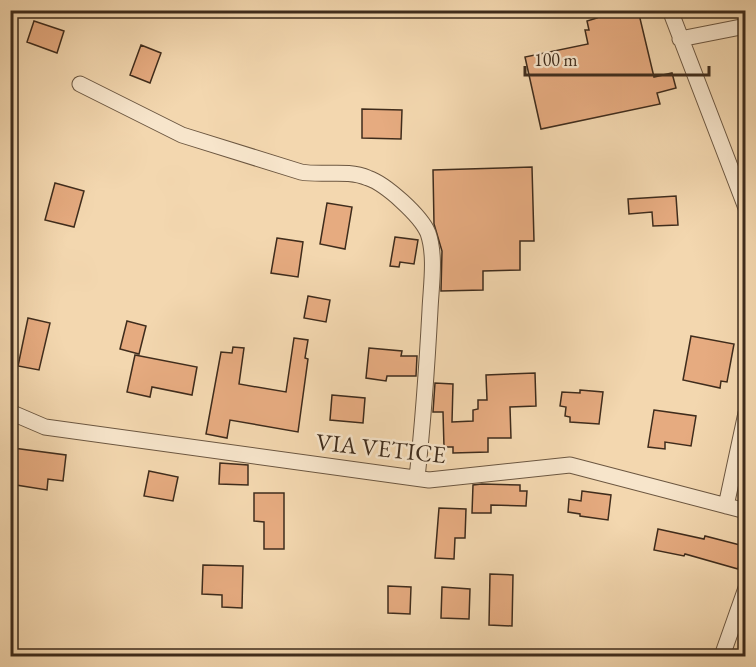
<svg xmlns="http://www.w3.org/2000/svg" width="756" height="667" viewBox="0 0 756 667" font-family="'EB Garamond',serif">
  <style>
    .building { fill: #e6ab80; stroke: #3f2c1c; stroke-width: 1.5 }
    .lines { fill: none; stroke-linecap: round; stroke-linejoin: round }
    .minor-casing { stroke: #6c5741; stroke-width: 17 }
    .minor { stroke: #f7e5cb; stroke-width: 15 }
    .labels { text-anchor: middle; dominant-baseline: central; stroke-width: 5; stroke-linejoin: round; paint-order: stroke }
    .street-label { font-size: 24px; fill: #3f2c1c; stroke: #f7e5cb }
  </style>
  <rect width="100%" height="100%" fill="#f3d7af"/>
  <filter id="stains"><feTurbulence type="fractalNoise" baseFrequency=".00333" numOctaves="4"/><feColorMatrix values="0 0 0 0 .2 0 0 0 0 .09 0 0 0 0 .02 0 0 0 .5 -.17"/></filter>
  <radialGradient id="worn" r=".72"><stop offset=".6" stop-color="#630" stop-opacity="0"/><stop offset="1" stop-color="#630" stop-opacity=".3"/></radialGradient>
  <path class="building" d="M 595,10 L 638,10 L 654,77 L 672,73 L 676,88 L 657,93 L 660,104 L 541,129 L 525,57 L 588,44 L 585,30 L 589,30 L 587,21 L 597,18 Z
    M 34,21 L 64,31 L 57,53 L 27,42 Z
    M 141,45 L 161,53 L 150,83 L 130,75 Z
    M 362,109 L 402,110 L 401,139 L 362,138 Z
    M 532,167 L 534,241 L 520,241 L 520,270 L 483,271 L 483,290 L 441,291 L 442,251 L 434,224 L 433,170 Z
    M 55,183 L 84,191 L 74,227 L 45,220 Z
    M 676,196 L 678,225 L 653,226 L 652,212 L 629,214 L 628,199 Z
    M 327,203 L 352,207 L 345,249 L 320,244 Z
    M 395,237 L 418,240 L 414,264 L 400,262 L 399,267 L 390,266 Z
    M 277,238 L 303,242 L 298,277 L 271,273 Z
    M 308,296 L 330,300 L 326,322 L 304,318 Z
    M 28,318 L 50,323 L 39,370 L 18,366 Z
    M 127,321 L 146,326 L 139,354 L 120,349 Z
    M 691,336 L 734,344 L 727,382 L 721,381 L 720,388 L 683,380 Z
    M 294,338 L 308,340 L 305,358 L 308,359 L 298,432 L 230,420 L 227,438 L 206,434 L 221,352 L 232,353 L 233,347 L 244,348 L 239,384 L 286,392 Z
    M 369,348 L 402,351 L 401,356 L 417,356 L 416,376 L 387,376 L 386,381 L 366,378 Z
    M 135,355 L 197,367 L 192,395 L 152,387 L 150,397 L 127,392 Z
    M 535,373 L 536,406 L 510,407 L 511,438 L 488,438 L 488,452 L 453,453 L 453,447 L 444,447 L 443,412 L 433,412 L 435,383 L 453,384 L 452,422 L 473,421 L 473,410 L 478,409 L 478,400 L 487,400 L 486,375 Z
    M 580,390 L 603,392 L 599,424 L 570,422 L 570,417 L 565,416 L 566,407 L 560,406 L 562,392 L 580,393 Z
    M 332,395 L 365,398 L 363,423 L 330,420 Z
    M 654,410 L 696,416 L 691,446 L 665,442 L 665,449 L 648,447 Z
    M 13,448 L 66,455 L 63,481 L 48,479 L 47,490 L 10,484 Z
    M 220,463 L 248,465 L 248,485 L 219,484 Z
    M 149,471 L 178,477 L 173,501 L 144,496 Z
    M 482,484 L 520,485 L 520,491 L 527,491 L 526,506 L 491,505 L 491,513 L 472,513 L 473,485 Z
    M 582,491 L 611,495 L 608,520 L 580,516 L 580,514 L 568,512 L 569,499 L 581,501 Z
    M 254,493 L 284,493 L 284,549 L 264,549 L 264,522 L 254,521 Z
    M 439,508 L 466,509 L 465,538 L 455,538 L 454,559 L 435,558 Z
    M 658,529 L 704,539 L 705,536 L 744,546 L 738,569 L 685,554 L 684,556 L 654,550 Z
    M 203,565 L 243,566 L 242,608 L 222,607 L 222,595 L 202,594 Z
    M 490,574 L 513,575 L 512,626 L 489,625 Z
    M 388,586 L 411,587 L 410,614 L 388,613 Z
    M 442,587 L 470,589 L 469,619 L 441,618 Z"/>
  <g class="lines">
    <defs>
      <path id="minor" d="M 670,10 L 746,208
        M 680,39 L 746,26
        M 80,84 L 182,135 L 301,172 C 323,176 347,169 368,178 C 386,184 421,216 428,233 C 436,256 431,286 430,310 C 427,366 423,422 417,478
        M 10,412 L 45,427 L 429,480 L 570,465 L 746,511
        M 726,506 L 746,413
        M 722,656 L 746,588"/>
    </defs>
    <use href="#minor" class="minor-casing"/>
    <use href="#minor" class="minor"/>
  </g>
  <g class="labels">
    <g class="street-label">
      <text transform="translate(381 448) rotate(6)">VIA VETICE</text>
    </g>
  </g>
  <rect width="756" height="667" fill="none" stroke="#f3d7af" stroke-width="36"/>
  <rect x="12" y="12" width="732" height="643" fill="none" stroke="#3f2c1c" stroke-width="3"/>
  <rect x="18" y="18" width="720" height="631" fill="none" stroke="#3f2c1c" stroke-width="1.5"/>
  <path d="M525 66v9h184v-9" fill="none" stroke="#3f2c1c" stroke-width="3"/>
  <text x="534" y="66" font-size="18" fill="#3f2c1c" stroke="#f7e5cb" stroke-width="4.5" paint-order="stroke">100 m</text>
  <rect width="100%" height="100%" filter="url(#stains)"/>
  <rect width="100%" height="100%" fill="url(#worn)"/>
</svg>
